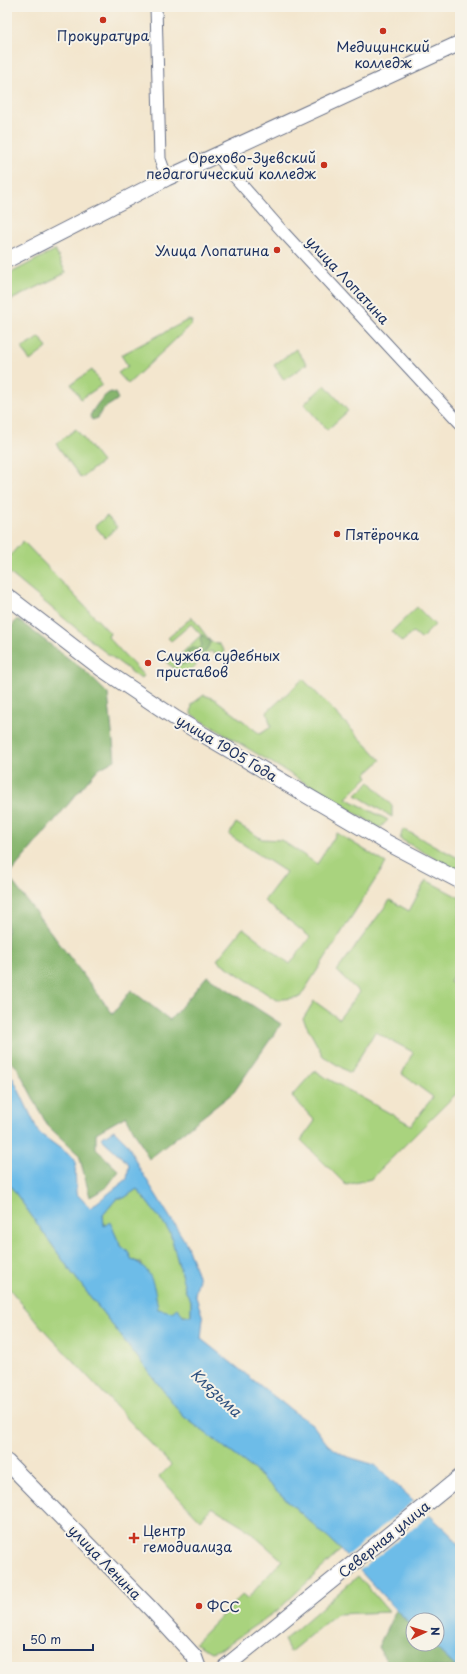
<svg xmlns="http://www.w3.org/2000/svg" width="467" height="1674" viewBox="0 0 467 1674" font-family="'Playpen Sans',sans-serif">
  <style>
    .green { fill: #a9d37e; stroke: #62816e }
    .forest { fill: #86b56d; stroke: #507266 }
    .water { fill: #6dbce8; stroke: #4476a3; fill-rule: evenodd }
    .pier { fill: #f3e6ce }
    .lines { fill: none; stroke-linecap: round; stroke-linejoin: round }
    .street-casing { stroke: #676f85; stroke-width: 13 }
    .secondary-casing { stroke: #676f85; stroke-width: 17 }
    .street { stroke: #fff; stroke-width: 11 }
    .secondary { stroke: #fff; stroke-width: 15 }
    .poi-dot { fill: #c8321e; stroke: #f7f3e8; stroke-width: 1.5 }
    .labels { text-anchor: middle; dominant-baseline: central; stroke-width: 4; stroke-linejoin: round; paint-order: stroke }
    .poi-label { font-size: 14px; fill: #1b2f5e; stroke: #f7f3e8; text-anchor: start }
    .street-label { font-size: 14px; fill: #1b2f5e; stroke: #f7f3e8 }
    .water-label { font-size: 15px; font-style: italic; fill: #305280; stroke: #f7f3e8 }
  </style>
  <rect width="100%" height="100%" fill="#f7f3e8"/>
  <filter id="ink" filterUnits="userSpaceOnUse"><feTurbulence type="fractalNoise" baseFrequency=".025" numOctaves="2"/><feDisplacementMap in="SourceGraphic" scale="8" xChannelSelector="R" yChannelSelector="G"/><feConvolveMatrix kernelMatrix="1 2 1 2 8 2 1 2 1" color-interpolation-filters="sRGB"/></filter>
  <filter id="wash" filterUnits="userSpaceOnUse"><feTurbulence type="fractalNoise" baseFrequency=".012" numOctaves="4" result="noise"/><feDisplacementMap in="SourceGraphic" scale="16" xChannelSelector="R" yChannelSelector="G"/><feGaussianBlur stdDeviation="0.9" result="paint"/><feColorMatrix in="noise" values="0 0 0 0 0 0 0 0 0 0 0 0 0 0 0 0 0 1.4 0 .05"/><feComposite in="paint" operator="in"/></filter>
  <g filter="url(#wash)">
    <rect width="100%" height="100%" fill="#f3e6ce"/>
    <path class="green" d="M 55,250 L 66,273 L 7,302 L 7,275 Z
      M 188,320 L 192,321 L 191,325 L 128,384 L 118,373 L 128,366 L 121,355 Z
      M 40,337 L 47,348 L 30,361 L 22,348 Z
      M 296,349 L 307,364 L 284,380 L 274,365 Z
      M 92,370 L 102,385 L 81,399 L 71,384 Z
      M 325,385 L 348,411 L 327,430 L 304,404 Z
      M 76,429 L 102,462 L 81,478 L 56,444 Z
      M 107,516 L 117,527 L 105,538 L 95,526 Z
      M 23,541 L 110,633 L 108,637 L 144,676 L 141,679 L 100,648 L 7,571 L 7,559 Z
      M 417,607 L 435,625 L 421,639 L 413,632 L 402,642 L 392,631 Z
      M 192,617 L 211,642 L 218,643 L 224,650 L 223,654 L 219,656 L 210,651 L 185,676 L 167,663 L 167,659 L 171,655 L 176,659 L 201,635 L 191,624 L 171,641 L 168,638 Z
      M 303,679 L 381,760 L 366,774 L 368,777 L 346,798 L 388,820 L 380,828 L 191,714 L 192,704 L 204,695 L 215,699 L 260,734 L 271,727 L 267,712 Z
      M 370,782 L 392,806 L 392,817 L 356,795 Z
      M 236,823 L 262,839 L 281,840 L 317,864 L 337,833 L 386,863 L 300,997 L 276,1000 L 217,960 L 243,928 L 290,964 L 310,937 L 264,901 L 286,872 L 229,835 Z
      M 403,829 L 460,859 L 460,872 L 400,839 Z
      M 426,880 L 460,898 L 460,959 L 450,982 L 460,988 L 460,1090 L 371,1179 L 346,1185 L 301,1140 L 315,1121 L 292,1096 L 314,1071 L 411,1125 L 433,1097 L 402,1074 L 413,1052 L 375,1032 L 350,1073 L 323,1056 L 303,1019 L 314,1001 L 339,1019 L 359,992 L 337,971 L 390,900 L 409,911 Z
      M 7,1181 L 72,1273 L 183,1416 L 252,1468 L 341,1550 L 279,1609 L 221,1649 L 211,1652 L 195,1643 L 242,1595 L 247,1599 L 282,1560 L 243,1526 L 212,1507 L 200,1520 L 159,1477 L 171,1465 L 44,1330 L 7,1286 Z
      M 137,1189 L 170,1232 L 186,1292 L 191,1300 L 191,1316 L 158,1310 L 154,1288 L 141,1263 L 132,1260 L 128,1252 L 120,1245 L 110,1223 L 104,1226 L 103,1215 L 117,1198 L 124,1198 Z
      M 358,1576 L 389,1612 L 336,1614 L 290,1652 L 284,1640 Z"/>
    <path class="forest" d="M 111,392 L 115,393 L 118,399 C 110,406 101,407 98,418 L 92,420 L 90,416 C 93,409 104,394 111,392 Z
      M 17,619 L 85,671 L 108,694 L 115,760 L 97,770 L 8,876 L 113,1014 L 131,990 L 170,1020 L 207,976 L 281,1024 L 234,1092 L 149,1159 L 126,1116 L 96,1133 L 96,1149 L 119,1171 L 106,1188 L 90,1197 L 79,1155 L 47,1125 L 17,1067 L 7,1059 L 7,633 Z
      M 202,635 L 203,635 L 210,642 C 207,655 192,663 180,665 L 179,662 L 181,658 L 187,656 L 187,651 L 193,648 L 198,649 L 202,645 L 200,640 Z
      M 396,1610 L 413,1626 L 413,1644 L 432,1644 L 456,1667 L 390,1667 L 378,1647 Z"/>
    <path class="water" d="M 7,1072 L 13,1078 L 39,1133 L 75,1159 L 76,1193 L 90,1208 L 127,1179 L 129,1164 L 101,1138 L 114,1130 L 127,1143 L 138,1166 L 186,1243 L 199,1279 L 195,1294 L 203,1318 L 201,1339 L 294,1412 L 312,1424 L 328,1445 L 345,1456 L 375,1465 L 452,1536 L 460,1548 L 460,1667 L 456,1667 L 432,1644 L 437,1644 L 437,1620 L 413,1620 L 413,1626 L 396,1610 L 341,1550 L 252,1468 L 183,1416 L 72,1273 L 7,1181 ZM 137,1189 L 170,1232 L 186,1292 L 191,1300 L 191,1316 L 184,1316 L 177,1308 L 172,1312 L 158,1309 C 155,1290 153,1267 132,1260 L 128,1252 L 120,1245 L 110,1222 L 104,1226 L 103,1215 L 117,1198 L 124,1198 Z"/>
    <path class="pier" d="M 415,1500 L 431,1514 L 358,1572 L 345,1557 Z"/>
  </g>
  <g filter="url(#ink)">
    <g class="lines">
      <defs>
        <path id="street" d="M 156,7 L 160,159 L 167,178
          M 218,155 L 226,167 L 284,233 L 460,423"/>
        <path id="secondary" d="M 7,260 L 167,178 L 460,43
          M 7,596 L 102,669 L 175,718 L 386,842 L 460,881
          M 7,1462 L 151,1609 L 194,1656 L 198,1667
          M 225,1667 L 460,1477"/>
      </defs>
      <use href="#street" class="street-casing"/>
      <use href="#secondary" class="secondary-casing"/>
      <use href="#street" class="street"/>
      <use href="#secondary" class="secondary"/>
    </g>
  </g>
  <g class="poi-dot">
    <circle cx="103" cy="20" r="4"/>
    <circle cx="383" cy="31" r="4"/>
    <circle cx="324" cy="165" r="4"/>
    <circle cx="277" cy="250" r="4"/>
    <circle cx="337" cy="534" r="4"/>
    <circle cx="148" cy="663" r="4"/>
    <path d="M132 1532h4v4h4v4h-4v4h-4v-4h-4v-4h4z"/>
    <circle cx="199" cy="1606" r="4"/>
  </g>
  <g class="labels">
    <g class="poi-label">
      <text x="103" y="35" text-anchor="middle">Прокуратура</text>
      <text x="383" y="46" text-anchor="middle">Медицинский<tspan x="383" dy="16">колледж</tspan></text>
      <text x="316" y="157" text-anchor="end">Орехово-Зуевский<tspan x="316" dy="16">педагогический колледж</tspan></text>
      <text x="269" y="250" text-anchor="end">Улица Лопатина</text>
      <text x="345" y="534">Пятёрочка</text>
      <text x="156" y="655">Служба судебных<tspan x="156" dy="16">приставов</tspan></text>
      <text x="143" y="1530">Центр<tspan x="143" dy="16">гемодиализа</tspan></text>
      <text x="207" y="1606">ФСС</text>
    </g>
    <g class="street-label">
      <text transform="translate(348 280) rotate(47)">улица Лопатина</text>
      <text transform="translate(227 748) rotate(31)">улица 1905 Года</text>
      <text transform="translate(384 1539) rotate(-39)">Северная улица</text>
      <text transform="translate(105 1562) rotate(46)">улица Ленина</text>
    </g>
    <g class="water-label">
      <text transform="translate(217 1392) rotate(43)">Клязьма</text>
    </g>
  </g>
  <rect width="467" height="1674" fill="none" stroke="#f7f3e8" stroke-width="24"/>
  <g transform="translate(425 1632) rotate(86)"><circle r="19" fill="#f7f3e8" stroke="#9fa5b1"/>
  <path d="M0-3L7 15L0 10L-7 15Z" fill="#c8321e"/>
  <text y="-6" font-size="11" font-weight="bold" text-anchor="middle" fill="#1b2f5e">N</text>
  </g>
  <path d="M24 1644v6h69v-6" fill="none" stroke="#1b2f5e" stroke-width="2"/>
  <text x="30" y="1644" font-size="12" fill="#1b2f5e" stroke="#f7f3e8" stroke-width="3" paint-order="stroke">50 m</text>
</svg>
